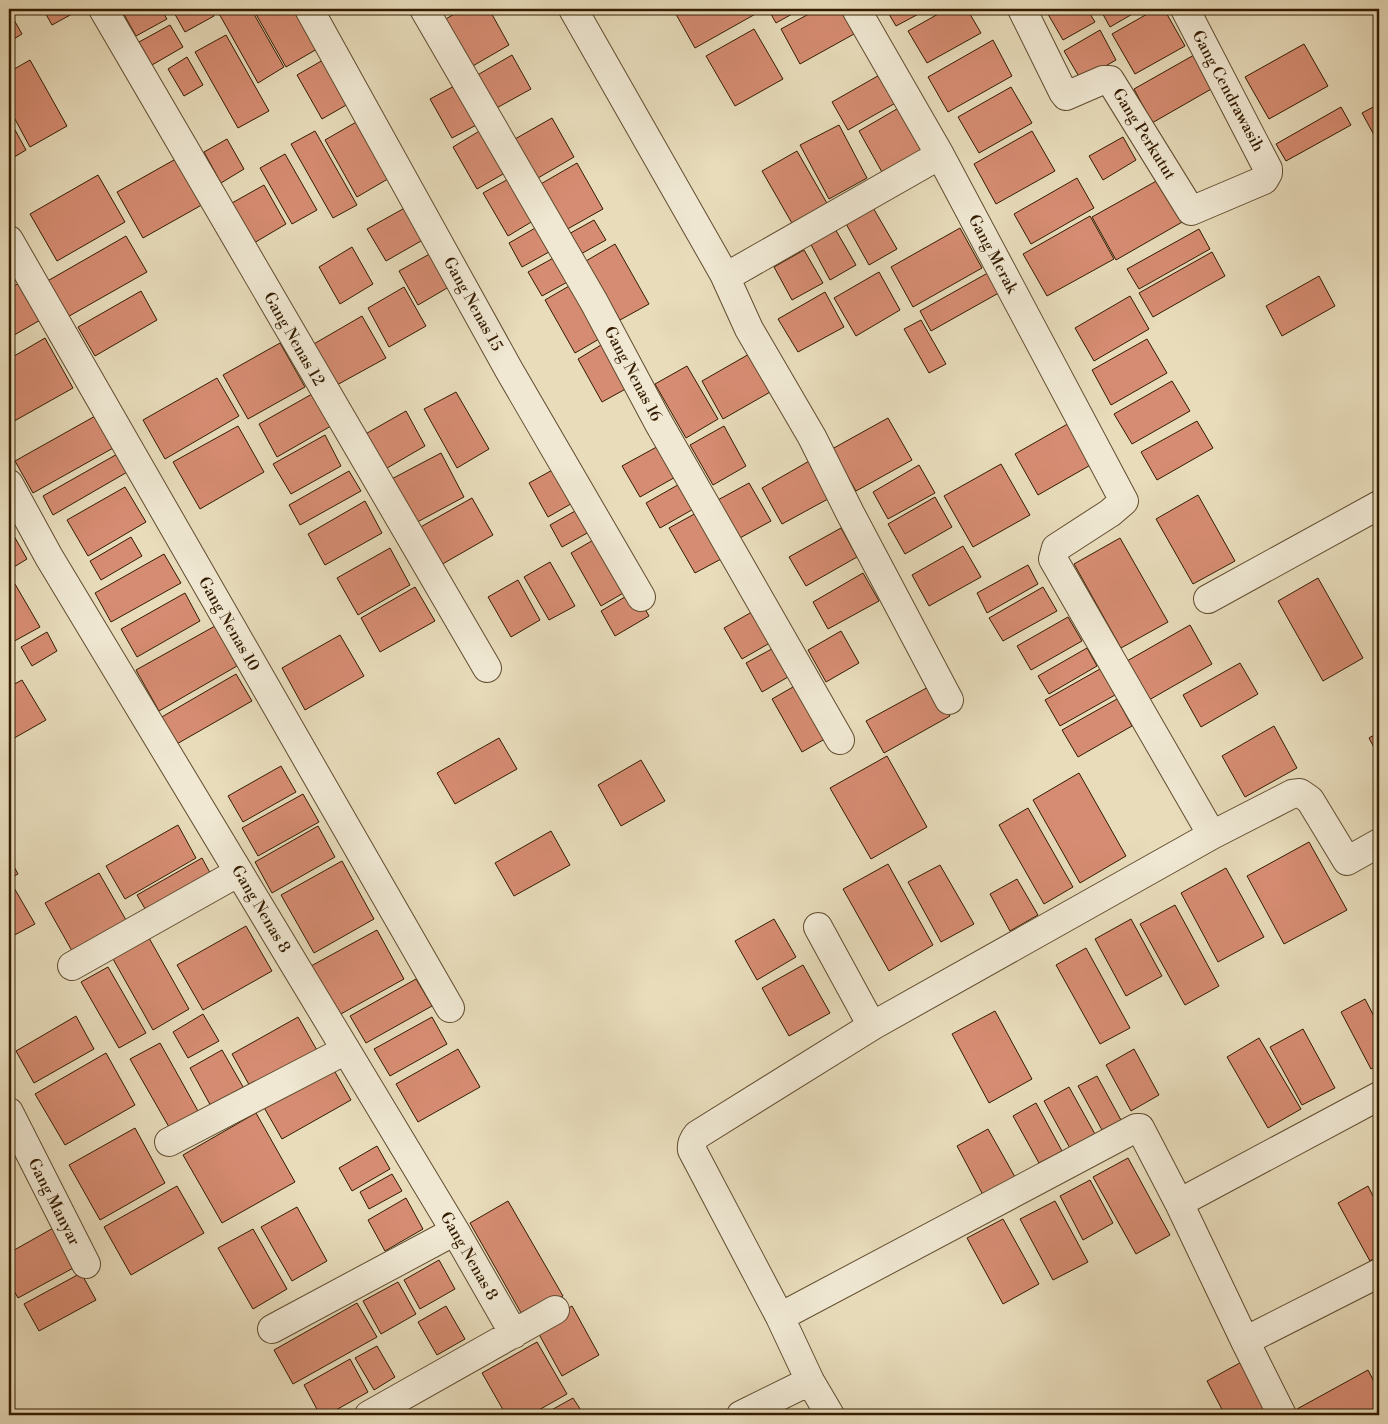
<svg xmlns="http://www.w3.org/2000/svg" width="1388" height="1424" viewBox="0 0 1388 1424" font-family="'Libre Bodoni',serif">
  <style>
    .building { fill: #d68c72; stroke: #341c00 }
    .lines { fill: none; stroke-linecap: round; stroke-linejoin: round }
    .minor-casing { stroke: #614c2f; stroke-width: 30 }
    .minor { stroke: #f0e8d3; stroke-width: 28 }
    .labels { text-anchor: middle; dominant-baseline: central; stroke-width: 5; stroke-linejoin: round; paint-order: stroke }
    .street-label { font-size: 16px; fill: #341c00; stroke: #f0e8d3 }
  </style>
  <rect width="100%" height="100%" fill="#e8dcbb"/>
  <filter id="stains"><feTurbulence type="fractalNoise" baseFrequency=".004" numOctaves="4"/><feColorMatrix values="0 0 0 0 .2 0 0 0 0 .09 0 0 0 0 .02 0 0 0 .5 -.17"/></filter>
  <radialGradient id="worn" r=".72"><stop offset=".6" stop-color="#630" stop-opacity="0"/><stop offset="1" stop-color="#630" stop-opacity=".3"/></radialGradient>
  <path class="building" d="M 43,9 L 81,9 L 52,25 Z
    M 121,9 L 161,9 L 167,19 L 136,36 Z
    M 172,9 L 209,9 L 214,16 L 185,32 Z
    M 219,9 L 251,9 L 284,67 L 258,83 L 217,10 Z
    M 253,9 L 304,9 L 324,45 L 286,67 Z
    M 463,9 L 489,9 L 509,45 L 471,67 L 444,20 Z
    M 673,9 L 757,9 L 759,12 L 695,48 Z
    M 768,9 L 801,9 L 776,23 Z
    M 818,9 L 840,9 L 854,34 L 800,64 L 781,29 Z
    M 886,9 L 928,9 L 896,26 Z
    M 947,9 L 967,9 L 981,33 L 927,63 L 908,31 Z
    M 1045,9 L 1087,9 L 1095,22 L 1063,40 Z
    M 1100,9 L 1141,9 L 1110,27 Z
    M 1156,9 L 1164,9 L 1185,46 L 1135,74 L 1112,34 Z
    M 9,11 L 22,34 L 9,42 Z
    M 170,25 L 183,47 L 152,65 L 139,42 Z
    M 754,29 L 783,79 L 735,106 L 706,56 Z
    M 1100,30 L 1116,60 L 1081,80 L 1064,51 Z
    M 226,35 L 269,111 L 238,128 L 195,52 Z
    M 993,40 L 1012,76 L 948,112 L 928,77 Z
    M 1304,44 L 1328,86 L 1269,119 L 1245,77 Z
    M 512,55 L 531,89 L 493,110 L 474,77 Z
    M 1194,55 L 1213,88 L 1152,123 L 1134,89 Z
    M 330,56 L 355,100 L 322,119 L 297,75 Z
    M 187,57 L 203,85 L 184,96 L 168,69 Z
    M 30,60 L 67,126 L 30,147 L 9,108 L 9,72 Z
    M 883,73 L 899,101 L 848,130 L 832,102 Z
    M 460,83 L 482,122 L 452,138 L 430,99 Z
    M 1011,87 L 1032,123 L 979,153 L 958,117 Z
    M 1379,104 L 1379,144 L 1362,113 Z
    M 902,106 L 927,150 L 883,174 L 859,131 Z
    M 1341,107 L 1351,125 L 1286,161 L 1276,144 Z
    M 365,117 L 398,173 L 357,197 L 325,140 Z
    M 552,118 L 574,157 L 538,178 L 515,139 Z
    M 9,119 L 26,150 L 9,160 Z
    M 839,125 L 867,178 L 829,199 L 800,145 Z
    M 486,127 L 510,170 L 477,189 L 453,147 Z
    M 315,131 L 357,205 L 333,218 L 291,144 Z
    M 1032,131 L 1055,171 L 996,204 L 974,164 Z
    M 1123,137 L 1136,160 L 1103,180 L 1089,156 Z
    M 227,139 L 244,169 L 221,183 L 204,152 Z
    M 797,151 L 828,205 L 793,225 L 762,171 Z
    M 285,154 L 317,210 L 292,224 L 260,168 Z
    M 181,156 L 207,202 L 143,238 L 117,192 Z
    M 577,163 L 603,209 L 564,231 L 539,185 Z
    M 98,175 L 125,222 L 57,261 L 30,214 Z
    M 514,176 L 538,218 L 508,236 L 483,193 Z
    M 1077,178 L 1094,208 L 1031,244 L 1014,214 Z
    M 1160,179 L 1184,221 L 1116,260 L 1092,217 Z
    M 264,185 L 286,224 L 254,243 L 232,203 Z
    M 410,205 L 428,237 L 386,261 L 367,229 Z
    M 872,206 L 897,249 L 869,265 L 845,222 Z
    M 1090,216 L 1114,259 L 1047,296 L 1023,254 Z
    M 594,220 L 606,240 L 579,255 L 567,235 Z
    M 544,223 L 558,247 L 522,267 L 509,243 Z
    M 834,227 L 856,265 L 830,280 L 809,241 Z
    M 960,228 L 982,268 L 913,307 L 891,267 Z
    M 1199,229 L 1210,249 L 1139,289 L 1127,269 Z
    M 126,236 L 147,272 L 64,319 L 44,283 Z
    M 615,244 L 649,304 L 620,320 L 586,261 Z
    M 352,247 L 373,284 L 340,304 L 319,267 Z
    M 804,250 L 823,283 L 792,300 L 774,267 Z
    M 435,251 L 454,284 L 418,305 L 399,271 Z
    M 1212,252 L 1225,276 L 1153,317 L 1139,293 Z
    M 557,256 L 571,280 L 542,296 L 528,272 Z
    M 9,258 L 18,273 L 9,278 Z
    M 993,270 L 1004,290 L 931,331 L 920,311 Z
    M 879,272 L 900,310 L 856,336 L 834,298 Z
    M 1319,276 L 1335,306 L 1282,336 L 1266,306 Z
    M 21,282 L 42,319 L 9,338 L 9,289 Z
    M 576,282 L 606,335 L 575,353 L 545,300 Z
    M 404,287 L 426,326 L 389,347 L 368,308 Z
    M 141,291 L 157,320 L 95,356 L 78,327 Z
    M 825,292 L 844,327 L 798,352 L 778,319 Z
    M 1130,296 L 1149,329 L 1094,361 L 1075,328 Z
    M 362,316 L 386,358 L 335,386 L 312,345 Z
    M 921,320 L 946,364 L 929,373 L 904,329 Z
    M 45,338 L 73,388 L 9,424 L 9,359 Z
    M 1147,339 L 1167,373 L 1111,405 L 1092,370 Z
    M 606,342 L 631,386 L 602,402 L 578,359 Z
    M 280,343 L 305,387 L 248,419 L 223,375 Z
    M 758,349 L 779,387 L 723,419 L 702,381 Z
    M 687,366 L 718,419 L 686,438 L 655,384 Z
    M 217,378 L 239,416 L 165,459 L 143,420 Z
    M 1172,381 L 1190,411 L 1132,444 L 1114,414 Z
    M 456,392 L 489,449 L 457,468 L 424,409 Z
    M 312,394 L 331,426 L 277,457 L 259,424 Z
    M 406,411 L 425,446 L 382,471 L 362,436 Z
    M 97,415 L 115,447 L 33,493 L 15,461 Z
    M 888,418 L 912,460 L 856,491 L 832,449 Z
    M 1197,421 L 1213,448 L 1157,480 L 1141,452 Z
    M 1071,422 L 1094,463 L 1038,495 L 1015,454 Z
    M 238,426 L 264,472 L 200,509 L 173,462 Z
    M 724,426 L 746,466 L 713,485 L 690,445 Z
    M 325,435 L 341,466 L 291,494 L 273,464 Z
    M 662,444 L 679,475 L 640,497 L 622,466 Z
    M 119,453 L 129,471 L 53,515 L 43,496 Z
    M 441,453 L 464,497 L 408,527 L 384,483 Z
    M 818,456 L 839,493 L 782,524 L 762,488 Z
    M 1001,464 L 1030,515 L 973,547 L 944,496 Z
    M 919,465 L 935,493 L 888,519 L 873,492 Z
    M 556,468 L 576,501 L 548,517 L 529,483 Z
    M 349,471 L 361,491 L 300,525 L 289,505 Z
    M 683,482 L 697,507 L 660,528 L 646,503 Z
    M 749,483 L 771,521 L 738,539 L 716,501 Z
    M 125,487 L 146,522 L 88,556 L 67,520 Z
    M 1198,495 L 1235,561 L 1193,584 L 1156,519 Z
    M 935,497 L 952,527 L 905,554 L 888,524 Z
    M 472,498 L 493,535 L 439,566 L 417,529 Z
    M 365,501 L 382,533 L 325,565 L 308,534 Z
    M 586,505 L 598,527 L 562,547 L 550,525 Z
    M 698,512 L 723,558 L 695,573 L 669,528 Z
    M 841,528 L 857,557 L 806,586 L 789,557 Z
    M 10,529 L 27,559 L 9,570 L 9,530 Z
    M 602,535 L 632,588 L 601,606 L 571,553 Z
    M 131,537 L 142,556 L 101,580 L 90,561 Z
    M 1120,538 L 1168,622 L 1121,648 L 1074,564 Z
    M 963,546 L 981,577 L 929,606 L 912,575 Z
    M 390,548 L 410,585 L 358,615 L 337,578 Z
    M 164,554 L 181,583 L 111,622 L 95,593 Z
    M 550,562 L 575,606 L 549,620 L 524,577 Z
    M 1028,565 L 1038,584 L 987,613 L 977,593 Z
    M 863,573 L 879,601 L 828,629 L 813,602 Z
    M 1318,578 L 1363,658 L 1323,681 L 1278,601 Z
    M 518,580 L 540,620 L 511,637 L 488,597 Z
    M 15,584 L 40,627 L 9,644 L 9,588 Z
    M 415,587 L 435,621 L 380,652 L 361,618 Z
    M 1043,587 L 1057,611 L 1003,641 L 989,618 Z
    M 635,591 L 649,616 L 615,636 L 601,611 Z
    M 185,593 L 200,621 L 137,657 L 121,629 Z
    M 757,609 L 775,640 L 742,659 L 724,628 Z
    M 1068,617 L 1082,641 L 1031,670 L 1017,646 Z
    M 1190,625 L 1212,664 L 1149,700 L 1127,661 Z
    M 215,626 L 237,666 L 159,711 L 136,670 Z
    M 841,631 L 859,663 L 826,682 L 808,650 Z
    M 47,632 L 57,651 L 32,666 L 21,647 Z
    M 340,635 L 364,676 L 305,710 L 282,668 Z
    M 779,645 L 795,673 L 762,692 L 746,663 Z
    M 1087,648 L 1097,666 L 1049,694 L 1038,676 Z
    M 1240,663 L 1258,694 L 1201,727 L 1183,695 Z
    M 1100,669 L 1115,695 L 1060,726 L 1045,700 Z
    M 236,674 L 252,701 L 175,745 L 160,718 Z
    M 22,680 L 46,720 L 9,741 L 9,687 Z
    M 800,683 L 830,736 L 802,752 L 772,699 Z
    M 932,685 L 950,716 L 884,753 L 866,721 Z
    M 1117,699 L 1132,726 L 1078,757 L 1062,730 Z
    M 1274,726 L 1297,768 L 1245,797 L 1222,756 Z
    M 1379,732 L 1379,757 L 1369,738 Z
    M 499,738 L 517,769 L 455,804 L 437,773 Z
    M 887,756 L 927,827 L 871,859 L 830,788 Z
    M 641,760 L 665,801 L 621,826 L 598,785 Z
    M 281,766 L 296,792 L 243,822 L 228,796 Z
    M 1079,773 L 1126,856 L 1080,883 L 1033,800 Z
    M 303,794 L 319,822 L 258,856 L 242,828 Z
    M 1028,808 L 1073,887 L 1044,904 L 999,825 Z
    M 178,825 L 196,858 L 125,899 L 106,866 Z
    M 318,826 L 335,857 L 272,893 L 255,862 Z
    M 551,831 L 570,865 L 514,896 L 495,863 Z
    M 1309,842 L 1347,910 L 1284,944 L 1247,876 Z
    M 9,857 L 18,874 L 9,879 Z
    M 202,858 L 215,882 L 151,919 L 137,895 Z
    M 342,861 L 374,919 L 314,953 L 281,895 Z
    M 888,864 L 933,945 L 889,971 L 843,889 Z
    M 940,865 L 974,924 L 941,942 L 908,882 Z
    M 1226,868 L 1264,937 L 1218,962 L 1181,893 Z
    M 99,873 L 130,927 L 76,958 L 45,903 Z
    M 1017,879 L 1038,915 L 1010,931 L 990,894 Z
    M 13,886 L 35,924 L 9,938 L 9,888 Z
    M 1175,905 L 1219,986 L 1185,1005 L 1140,924 Z
    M 774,919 L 796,957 L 757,980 L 735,941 Z
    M 1131,919 L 1162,976 L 1126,996 L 1095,939 Z
    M 246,926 L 272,971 L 203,1010 L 177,965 Z
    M 377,930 L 404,979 L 339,1015 L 311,966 Z
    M 149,938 L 189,1009 L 153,1030 L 113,959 Z
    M 1086,948 L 1130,1028 L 1100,1044 L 1056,965 Z
    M 803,965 L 830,1013 L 789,1036 L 762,988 Z
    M 108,967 L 146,1033 L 119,1048 L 81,982 Z
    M 416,979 L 432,1006 L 366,1043 L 350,1016 Z
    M 1365,999 L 1379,1026 L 1379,1064 L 1371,1069 L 1341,1012 Z
    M 995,1011 L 1032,1079 L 989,1103 L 952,1034 Z
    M 203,1014 L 219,1041 L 188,1058 L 173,1032 Z
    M 76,1016 L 94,1049 L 34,1083 L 16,1051 Z
    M 298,1017 L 318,1052 L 252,1090 L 232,1054 Z
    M 432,1017 L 447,1044 L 390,1076 L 374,1049 Z
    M 1303,1029 L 1335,1088 L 1302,1105 L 1270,1047 Z
    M 1259,1038 L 1301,1109 L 1268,1128 L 1227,1057 Z
    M 160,1043 L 198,1111 L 169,1127 L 130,1059 Z
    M 458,1049 L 480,1087 L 418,1122 L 396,1084 Z
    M 1134,1049 L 1159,1095 L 1131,1111 L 1106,1065 Z
    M 222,1050 L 246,1092 L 213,1110 L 190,1068 Z
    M 106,1053 L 135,1105 L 65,1145 L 35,1094 Z
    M 331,1065 L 351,1100 L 282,1139 L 262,1104 Z
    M 1097,1076 L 1121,1120 L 1102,1130 L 1078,1086 Z
    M 1069,1087 L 1096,1136 L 1071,1150 L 1044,1101 Z
    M 1036,1103 L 1062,1151 L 1039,1163 L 1013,1116 Z
    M 256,1113 L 295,1182 L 222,1223 L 183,1155 Z
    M 9,1128 L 21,1150 L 9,1157 Z
    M 135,1128 L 165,1183 L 100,1220 L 69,1165 Z
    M 988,1129 L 1015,1177 L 983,1195 L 957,1146 Z
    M 377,1146 L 390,1169 L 352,1191 L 339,1168 Z
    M 1128,1158 L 1170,1235 L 1136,1254 L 1093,1177 Z
    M 392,1174 L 402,1191 L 369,1209 L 360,1192 Z
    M 1090,1180 L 1113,1223 L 1083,1240 L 1060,1196 Z
    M 177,1186 L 204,1233 L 131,1275 L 104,1227 Z
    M 1368,1186 L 1379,1208 L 1379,1256 L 1370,1261 L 1338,1203 Z
    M 406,1198 L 423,1229 L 385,1251 L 368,1220 Z
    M 508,1201 L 563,1296 L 524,1318 L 470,1223 Z
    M 1055,1201 L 1088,1262 L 1053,1280 L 1020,1219 Z
    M 297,1207 L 327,1261 L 292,1281 L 261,1227 Z
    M 1003,1219 L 1039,1284 L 1003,1304 L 967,1238 Z
    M 55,1227 L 77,1266 L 18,1298 L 9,1282 L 9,1253 Z
    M 253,1229 L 287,1289 L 253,1309 L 218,1248 Z
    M 439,1260 L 455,1289 L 420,1309 L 404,1280 Z
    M 81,1273 L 96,1300 L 39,1331 L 24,1304 Z
    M 398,1282 L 416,1314 L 381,1334 L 363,1301 Z
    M 357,1303 L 377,1337 L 293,1384 L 274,1350 Z
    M 446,1306 L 465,1339 L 437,1355 L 418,1322 Z
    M 572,1306 L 599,1355 L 562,1376 L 535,1327 Z
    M 537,1342 L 567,1394 L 530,1415 L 506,1415 L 482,1373 Z
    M 377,1346 L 395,1377 L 374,1390 L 355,1358 Z
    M 350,1359 L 368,1392 L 327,1415 L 320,1415 L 304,1385 Z
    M 1247,1359 L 1278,1415 L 1225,1415 L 1207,1381 Z
    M 1368,1370 L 1379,1391 L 1379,1415 L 1301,1415 L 1297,1409 Z
    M 573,1398 L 584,1415 L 547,1415 L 546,1413 Z"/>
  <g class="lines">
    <defs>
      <path id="minor" d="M 103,9 L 487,668
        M 309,9 L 509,370 L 641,597
        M 424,9 L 594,302 L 658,422 L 840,740
        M 573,9 L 724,274 L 749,329 L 812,437 L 850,513 L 949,700
        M 1022,9 L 1063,92 L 1066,96 L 1103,80 L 1110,80 L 1191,211 L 1264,180 L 1268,173 L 1268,169 L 1185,9
        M 9,240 L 450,1008
        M 724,274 L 731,274 L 940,155
        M 9,484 L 49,557 L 455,1231 L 514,1334
        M 1208,599 L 1379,505
        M 1212,835 L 1292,794 L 1300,793 L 1310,800 L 1347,861 L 1379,843
        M 818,927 L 872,1026
        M 72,966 L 239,872
        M 9,1112 L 86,1264
        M 169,1142 L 346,1050
        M 1179,1203 L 1245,1341
        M 780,1317 L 1136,1128 L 1140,1128 L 1179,1203 L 1379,1096
        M 272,1329 L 455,1231
        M 369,1415 L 555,1310
        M 741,1415 L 810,1381
        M 830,1415 L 810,1381 L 780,1317 L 692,1150 C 691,1144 693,1140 697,1135 L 872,1026 L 1212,835 L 1053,559 L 1056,548 L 1110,513 L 1124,501 L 940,155 L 856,9
        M 1282,1415 L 1245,1341 L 1379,1273"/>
    </defs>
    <use href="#minor" class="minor-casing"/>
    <use href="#minor" class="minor"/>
  </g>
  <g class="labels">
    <g class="street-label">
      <text transform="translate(1228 91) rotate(62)">Gang Cendrawasih</text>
      <text transform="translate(1144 134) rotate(58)">Gang Perkutut</text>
      <text transform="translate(993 254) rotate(62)">Gang Merak</text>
      <text transform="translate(473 304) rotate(61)">Gang Nenas 15</text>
      <text transform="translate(294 339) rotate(60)">Gang Nenas 12</text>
      <text transform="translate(633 374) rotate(62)">Gang Nenas 16</text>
      <text transform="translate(229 624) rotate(60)">Gang Nenas 10</text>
      <text transform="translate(261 909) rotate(59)">Gang Nenas 8</text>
      <text transform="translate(54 1202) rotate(63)">Gang Manyar</text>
      <text transform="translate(469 1256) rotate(60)">Gang Nenas 8</text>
    </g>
  </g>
  <rect width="1388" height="1424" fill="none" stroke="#e8dcbb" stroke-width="30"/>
  <rect x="10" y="10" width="1368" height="1404" fill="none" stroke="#341c00" stroke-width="2.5"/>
  <rect x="15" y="15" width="1358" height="1394" fill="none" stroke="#341c00"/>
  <rect width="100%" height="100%" filter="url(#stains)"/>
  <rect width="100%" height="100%" fill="url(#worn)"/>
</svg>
